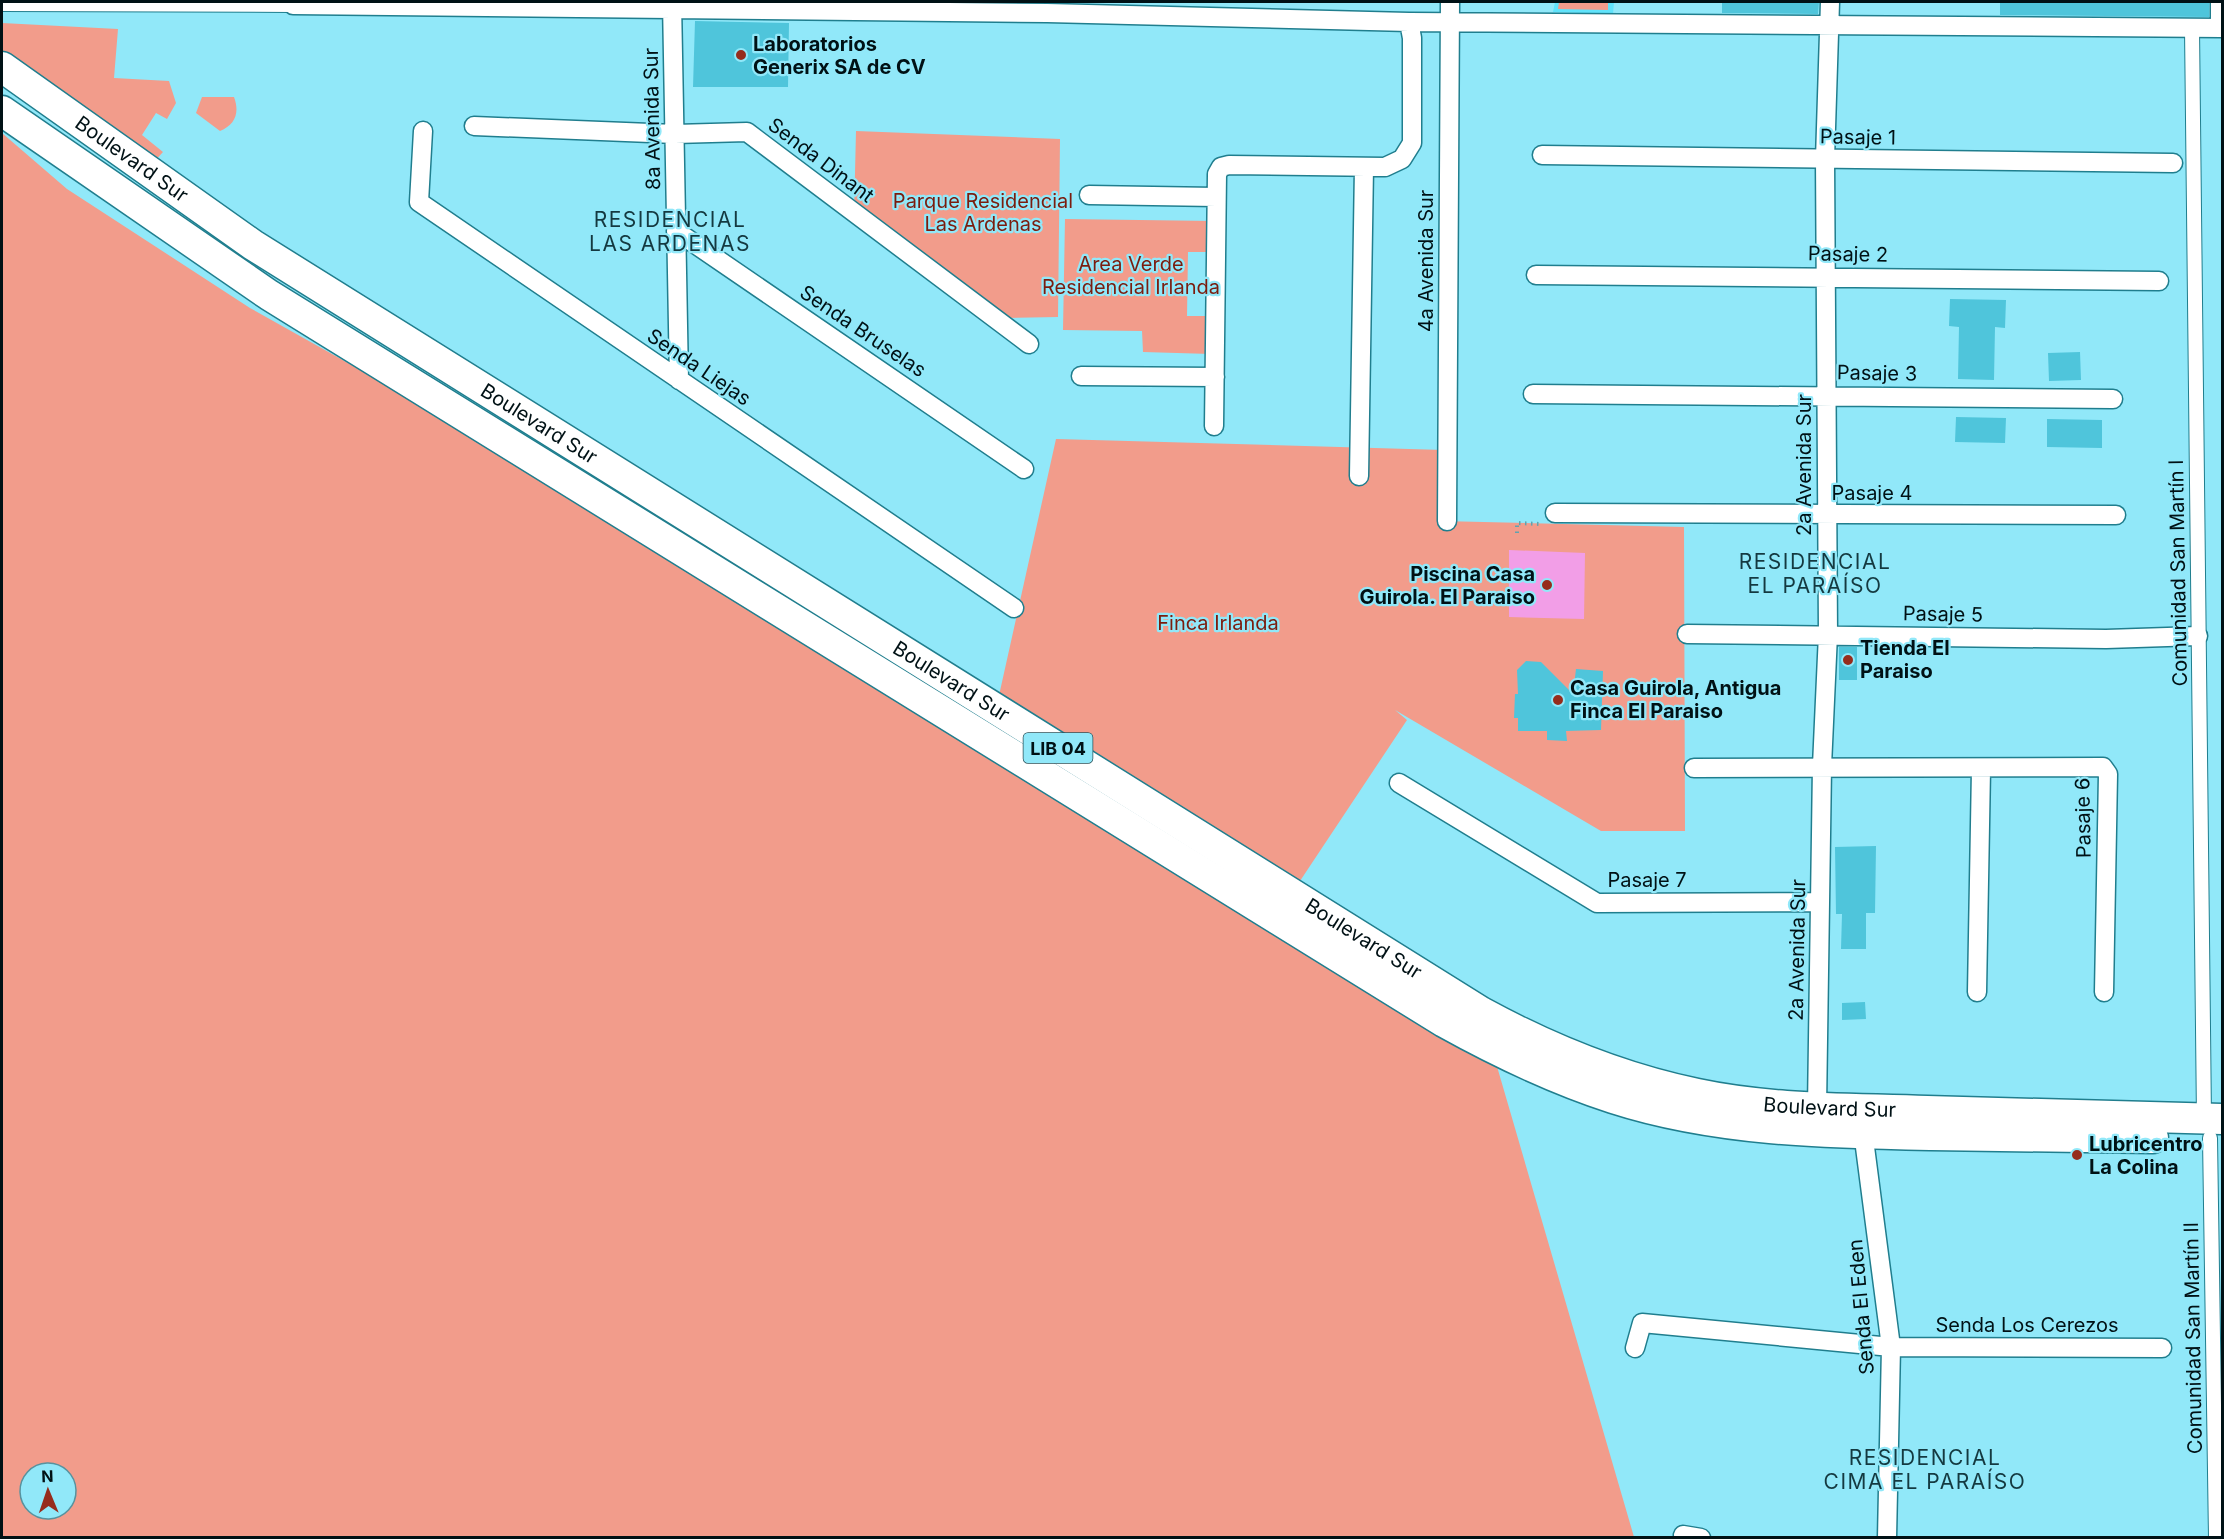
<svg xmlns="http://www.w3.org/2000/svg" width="2224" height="1539" viewBox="0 0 2224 1539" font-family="Inter,sans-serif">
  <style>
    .built { fill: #60e3fb }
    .green { fill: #f29c8b; fill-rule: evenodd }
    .water { fill: #f29ee7 }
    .building { fill: #4fc5db }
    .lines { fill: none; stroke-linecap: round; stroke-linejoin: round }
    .pedestrian-casing { stroke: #207e8e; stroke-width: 16 }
    .minor-casing { stroke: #207e8e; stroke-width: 21 }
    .trunk-casing { stroke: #207e8e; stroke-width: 33 }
    .path { stroke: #62a2ae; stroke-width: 4; stroke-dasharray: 1.5 4.5; stroke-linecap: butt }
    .pedestrian { stroke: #fff; stroke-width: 14 }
    .minor { stroke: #fff; stroke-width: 18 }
    .trunk { stroke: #fff; stroke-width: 30 }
    .poi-dot { fill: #962c1c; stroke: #91e8f9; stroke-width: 2 }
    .labels { text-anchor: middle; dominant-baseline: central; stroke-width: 4.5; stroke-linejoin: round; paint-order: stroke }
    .shield { fill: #91e8f9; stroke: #2c5259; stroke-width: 1.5 }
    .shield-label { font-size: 18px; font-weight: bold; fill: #001115 }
    .poi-label { font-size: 20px; font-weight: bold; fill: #001115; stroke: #91e8f9; text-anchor: start }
    .street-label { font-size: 20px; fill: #001115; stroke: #91e8f9 }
    .park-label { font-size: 20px; fill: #7b1c0e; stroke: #91e8f9 }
    .neighbourhood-label { font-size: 21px; letter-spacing: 1.5px; fill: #143940; stroke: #91e8f9 }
  </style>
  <rect width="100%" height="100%" fill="#91e8f9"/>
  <path class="built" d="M 1555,2 L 1614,2 L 1613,14 L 1553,12 Z"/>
  <path class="green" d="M 1559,2 L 1608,2 L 1608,10 L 1558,9 Z
    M 2,23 L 118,29 L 114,78 L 169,81 L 176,103 L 167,119 L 156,113 L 142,135 L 163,152 L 153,163 L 2,50 Z
    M 202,97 L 234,97 C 240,113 235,125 220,131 L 196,113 Z
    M 856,131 L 1060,139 L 1058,317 L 1003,318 L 854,215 Z
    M 2,133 L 67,189 L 250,308 L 373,377 L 1229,895 L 1316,961 L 1496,1063 L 1634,1537 L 2,1537 ZM 30,1473 L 66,1473 L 66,1509 L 30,1509 Z
    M 1065,219 L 1213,221 L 1213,252 L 1188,252 L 1187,316 L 1212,316 L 1211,354 L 1143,352 L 1142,331 L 1063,330 Z
    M 1056,439 L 1444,450 L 1441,521 L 1684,527 L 1685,831 L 1601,831 L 1395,710 L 1407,720 L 1300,881 L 998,700 Z"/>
  <path class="water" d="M 1509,550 L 1585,553 L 1584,619 L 1509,617 Z"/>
  <path class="building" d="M 1722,2 L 1819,2 L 1818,14 L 1722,13 Z
    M 2000,2 L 2209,2 L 2209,17 L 2000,15 Z
    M 695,21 L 789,23 L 788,87 L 693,87 Z
    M 1950,299 L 2006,300 L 2005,328 L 1995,327 L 1994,380 L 1958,379 L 1959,327 L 1949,326 Z
    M 2080,352 L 2081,380 L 2049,381 L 2048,353 Z
    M 1956,417 L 2006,418 L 2005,443 L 1955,442 Z
    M 2047,419 L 2102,420 L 2102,448 L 2047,447 Z
    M 1839,647 L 1857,647 L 1857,680 L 1839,680 Z
    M 1526,661 L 1541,662 L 1573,694 L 1576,669 L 1603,671 L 1601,730 L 1566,731 L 1567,741 L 1547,740 L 1547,731 L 1518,731 L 1518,718 L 1514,718 L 1515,694 L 1518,694 L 1517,670 Z
    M 1876,846 L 1875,913 L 1866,913 L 1866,949 L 1841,949 L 1842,914 L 1836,914 L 1835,847 Z
    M 1865,1002 L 1866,1019 L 1842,1020 L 1842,1003 Z"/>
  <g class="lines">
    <defs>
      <path id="pedestrian" d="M 2,4 L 293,5
        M 2192,28 L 2204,1119
        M 2210,1138 L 2216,1538"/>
      <path id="minor" d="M 293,2 L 293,5 L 1047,13 L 1409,22 L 2222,28
        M 672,2 L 679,380
        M 2220,28 L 2220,2
        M 474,126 L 675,134 L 747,132 L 1029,344
        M 423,131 L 419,202 L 1014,608
        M 1542,155 L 2173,163
        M 1089,195 L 1216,197
        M 676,231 L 1024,469
        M 1536,275 L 2159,281
        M 1081,376 L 1215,377
        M 1533,394 L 2113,399
        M 1214,426 L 1217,174 L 1221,167 L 1229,165 L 1385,167 L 1402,159 L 1412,143 L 1412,38 L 1409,22
        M 1359,476 L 1364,167
        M 1555,513 L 2116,515
        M 1447,521 L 1450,2
        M 1687,634 L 2106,639 L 2198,636
        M 1694,768 L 2103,767 L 2108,774 L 2104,992
        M 1399,783 L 1597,903 L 1820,902
        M 1977,992 L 1981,769
        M 1817,1108 L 1822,766 L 1828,634 L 1825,159 L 1830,2
        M 1862,1124 L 1891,1347 L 1887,1538
        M 1635,1348 L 1642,1323 L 1891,1347 L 2162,1348
        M 1683,1535 L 1701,1538"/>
      <g id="trunk">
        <path id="s1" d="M 2,67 L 253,245 L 1481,1012 C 1549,1049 1620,1078 1697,1094 C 1772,1110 1850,1108 1927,1111 C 2026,1114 2124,1117 2222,1119"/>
        <path d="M 2,111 L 269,295 L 1444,1022 C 1498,1052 1554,1079 1613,1098 C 1715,1131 1825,1133 1931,1135 C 2005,1136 2079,1137 2153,1138"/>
      </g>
    </defs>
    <use href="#pedestrian" class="pedestrian-casing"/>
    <use href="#minor" class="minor-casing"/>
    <use href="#trunk" class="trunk-casing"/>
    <path class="path" d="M 1517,533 L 1517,523 L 1540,524"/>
    <use href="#pedestrian" class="pedestrian"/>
    <use href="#minor" class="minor"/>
    <use href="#trunk" class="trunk"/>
  </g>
  <g class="poi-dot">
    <circle cx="741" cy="55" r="6"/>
    <circle cx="1547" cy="585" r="6"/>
    <circle cx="1848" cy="660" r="6"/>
    <circle cx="1558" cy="700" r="6"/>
    <circle cx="2077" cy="1155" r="6"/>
  </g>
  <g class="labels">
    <rect class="shield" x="1023.5" y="733" width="69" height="30" rx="4.5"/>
    <g class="shield-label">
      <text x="1058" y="748">LIB 04</text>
    </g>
    <g class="poi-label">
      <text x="753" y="44">Laboratorios<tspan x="753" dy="23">Generix SA de CV</tspan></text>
      <text x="1535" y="574" text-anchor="end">Piscina Casa<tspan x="1535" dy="23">Guirola. El Paraiso</tspan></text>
      <text x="1860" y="648">Tienda El<tspan x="1860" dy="23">Paraiso</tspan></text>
      <text x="1570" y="688">Casa Guirola, Antigua<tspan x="1570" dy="23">Finca El Paraiso</tspan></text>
      <text x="2089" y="1144">Lubricentro<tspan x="2089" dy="23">La Colina</tspan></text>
    </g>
    <g class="street-label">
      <text transform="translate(652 119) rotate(-91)">8a Avenida Sur</text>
      <text transform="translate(1858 137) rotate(1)">Pasaje 1</text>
      <text stroke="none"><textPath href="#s1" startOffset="159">Boulevard Sur</textPath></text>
      <text transform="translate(821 160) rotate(37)">Senda Dinant</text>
      <text transform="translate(1848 254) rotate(1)">Pasaje 2</text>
      <text transform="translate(1426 261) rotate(-90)">4a Avenida Sur</text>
      <text transform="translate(863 331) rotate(34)">Senda Bruselas</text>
      <text transform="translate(699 367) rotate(34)">Senda Liejas</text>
      <text transform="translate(1877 373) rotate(1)">Pasaje 3</text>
      <text stroke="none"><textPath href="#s1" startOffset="645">Boulevard Sur</textPath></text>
      <text transform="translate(1804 465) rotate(-90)">2a Avenida Sur</text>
      <text x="1872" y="493">Pasaje 4</text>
      <text transform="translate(2178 573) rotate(-91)">Comunidad San Martín I</text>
      <text transform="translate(1943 614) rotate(1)">Pasaje 5</text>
      <text stroke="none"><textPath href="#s1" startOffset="1131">Boulevard Sur</textPath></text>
      <text transform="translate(2083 818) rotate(-91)">Pasaje 6</text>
      <text x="1647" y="880">Pasaje 7</text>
      <text stroke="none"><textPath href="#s1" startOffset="1617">Boulevard Sur</textPath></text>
      <text transform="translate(1797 950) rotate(-89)">2a Avenida Sur</text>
      <text stroke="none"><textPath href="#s1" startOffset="2121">Boulevard Sur</textPath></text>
      <text transform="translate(1861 1307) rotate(-95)">Senda El Eden</text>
      <text x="2027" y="1325">Senda Los Cerezos</text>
      <text transform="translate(2193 1338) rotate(-91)">Comunidad San Martín II</text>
    </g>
    <g class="park-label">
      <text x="983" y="201">Parque Residencial<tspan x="983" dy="23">Las Ardenas</tspan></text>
      <text x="1131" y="264">Area Verde<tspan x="1131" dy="23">Residencial Irlanda</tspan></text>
      <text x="1218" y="623">Finca Irlanda</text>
    </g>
    <g class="neighbourhood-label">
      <text x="670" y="219">RESIDENCIAL<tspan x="670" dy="24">LAS ARDENAS</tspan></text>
      <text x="1815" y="561">RESIDENCIAL<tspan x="1815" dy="24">EL PARAÍSO</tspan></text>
      <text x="1925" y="1457">RESIDENCIAL<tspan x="1925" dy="24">CIMA EL PARAÍSO</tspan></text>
    </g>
  </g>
  <rect width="2224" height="1539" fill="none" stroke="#001115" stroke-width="6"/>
  <g transform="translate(48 1491) rotate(358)"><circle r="28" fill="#91e8f9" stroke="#57929e" stroke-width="1.5"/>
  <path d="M0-4.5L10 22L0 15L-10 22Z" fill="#962c1c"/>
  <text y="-9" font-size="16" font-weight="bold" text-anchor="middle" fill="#001115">N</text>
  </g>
</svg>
